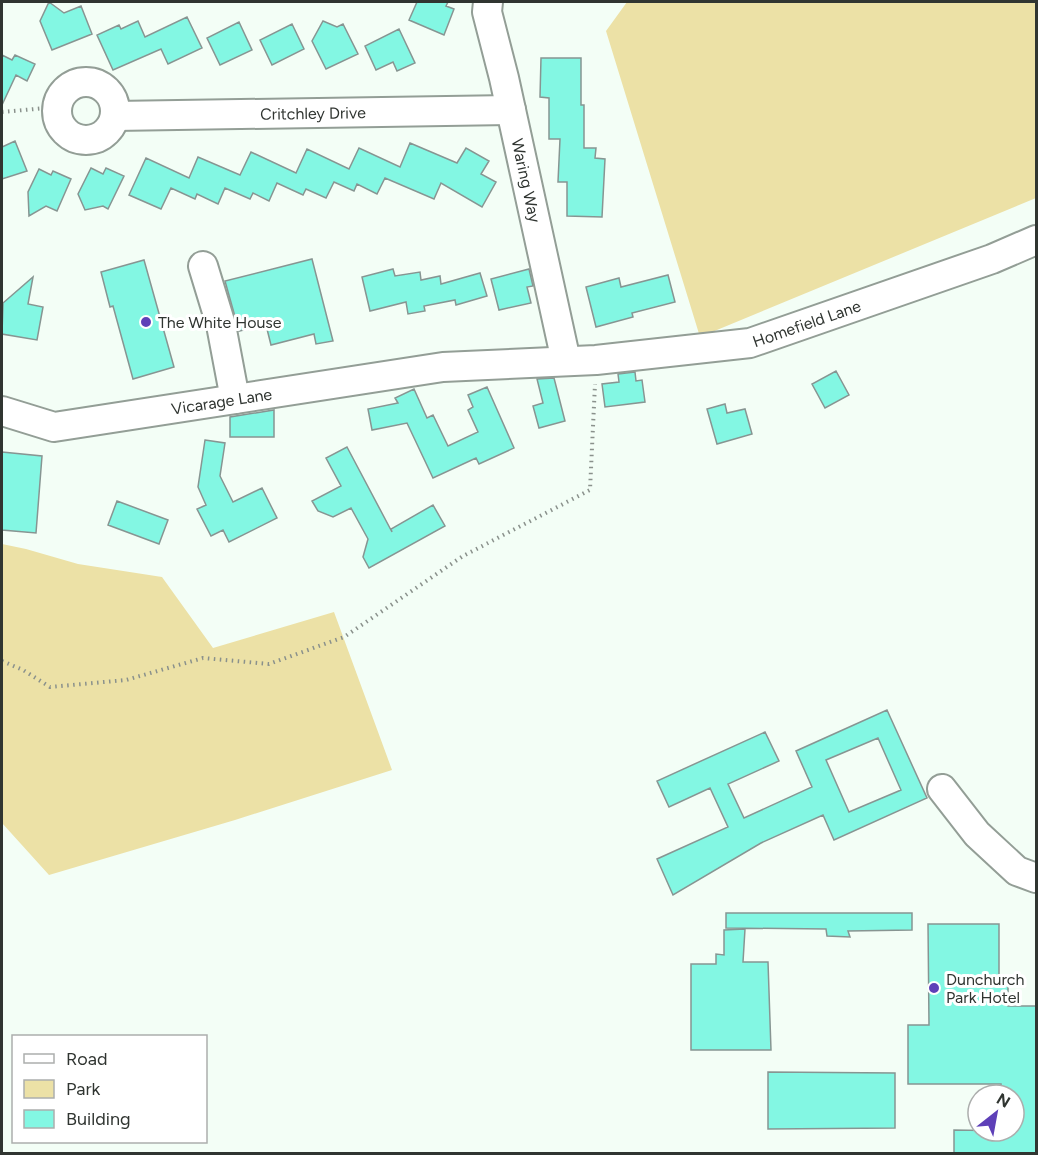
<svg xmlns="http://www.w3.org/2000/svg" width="1038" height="1155" viewBox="0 0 1038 1155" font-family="Figtree,sans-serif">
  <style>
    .green { fill: #ece1a6 }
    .building { fill: #83f7e3; stroke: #879592; stroke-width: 1.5; fill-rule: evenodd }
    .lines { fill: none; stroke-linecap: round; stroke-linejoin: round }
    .minor-casing { stroke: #939e96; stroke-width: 32 }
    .path { stroke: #8a918c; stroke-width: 4; stroke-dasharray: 1.5 4.5; stroke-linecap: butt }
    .minor { stroke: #fff; stroke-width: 28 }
    .poi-dot { fill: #5e40b8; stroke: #fff; stroke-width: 2 }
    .labels { text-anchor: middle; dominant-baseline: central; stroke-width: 6; stroke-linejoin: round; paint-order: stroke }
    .street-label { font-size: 16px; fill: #303531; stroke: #fff }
    .poi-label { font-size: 16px; fill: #303531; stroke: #fff; text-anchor: start }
  </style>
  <rect width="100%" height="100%" fill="#f3fef6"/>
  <path class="green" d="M 627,2 L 1036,2 L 1036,198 L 700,337 L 606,31 Z
    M 2,544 L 26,549 L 78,564 L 162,577 L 213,648 L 334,612 L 392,770 L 235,820 L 49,875 L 2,823 Z"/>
  <path class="building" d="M 49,2 L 64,13 L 81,6 L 92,34 L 52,50 L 40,21 Z
    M 417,2 L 448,2 L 446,6 L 454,9 L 444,35 L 409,20 Z
    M 187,17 L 202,48 L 168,64 L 161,49 L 113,70 L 97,35 L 119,25 L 121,29 L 138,21 L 145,37 Z
    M 323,21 L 337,27 L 343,24 L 358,54 L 326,69 L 312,41 Z
    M 239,22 L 252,50 L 220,65 L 207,38 Z
    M 292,24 L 304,49 L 272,65 L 260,40 Z
    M 399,29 L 415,63 L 397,71 L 393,62 L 376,70 L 365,46 Z
    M 2,55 L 12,60 L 15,55 L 35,64 L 27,81 L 16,75 L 2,105 Z
    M 541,58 L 581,58 L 581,105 L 584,105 L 584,148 L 596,148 L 595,158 L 605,159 L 602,217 L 567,216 L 567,182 L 558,182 L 560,139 L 549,139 L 549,98 L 540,97 Z
    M 15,141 L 27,171 L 2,179 L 2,147 Z
    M 410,143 L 457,163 L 466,148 L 489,161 L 481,174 L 496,182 L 482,207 L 441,183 L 434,199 L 385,178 L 377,194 L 357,184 L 354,191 L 334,182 L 326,198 L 306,189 L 303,195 L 277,183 L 269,201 L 253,193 L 250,199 L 225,188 L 218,204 L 197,194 L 195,199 L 171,188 L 161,209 L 129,195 L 146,158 L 189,178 L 198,157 L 240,175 L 251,152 L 296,173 L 307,149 L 349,169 L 359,148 L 400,167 Z
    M 91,168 L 103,174 L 106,168 L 124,176 L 108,209 L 103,206 L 85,210 L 78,194 Z
    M 39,169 L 51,175 L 53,171 L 71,179 L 57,211 L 46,206 L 29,216 L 28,192 Z
    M 312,259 L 333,341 L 316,344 L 314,334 L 271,345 L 266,325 L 239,331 L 225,281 Z
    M 144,260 L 174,367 L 133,379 L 113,306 L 110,307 L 101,272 Z
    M 393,269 L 395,276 L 420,272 L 421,280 L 440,276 L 441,284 L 480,273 L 487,296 L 456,305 L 455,300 L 424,306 L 425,311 L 408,314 L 406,302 L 370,311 L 362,277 Z
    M 529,269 L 533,286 L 527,287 L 531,303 L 499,310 L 491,279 Z
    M 668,275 L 675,302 L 632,313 L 633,317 L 596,327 L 586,287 L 619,278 L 621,287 Z
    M 33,277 L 28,304 L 43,307 L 37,340 L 2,334 L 3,303 Z
    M 836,371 L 849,395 L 825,408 L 812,384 Z
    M 635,372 L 636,381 L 642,380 L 645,402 L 605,407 L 602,384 L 619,382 L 618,374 Z
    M 554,378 L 565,421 L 539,428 L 533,406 L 543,403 L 537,379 Z
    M 487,387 L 514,448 L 479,464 L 476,458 L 433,478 L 407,423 L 372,430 L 368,409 L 398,403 L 395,398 L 414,389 L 427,418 L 433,415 L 448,446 L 478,432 L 468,410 L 473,407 L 468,395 Z
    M 725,404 L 727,413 L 745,409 L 752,434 L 717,444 L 707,409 Z
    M 274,410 L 274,437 L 230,437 L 230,417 Z
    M 205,440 L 225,443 L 220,476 L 233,502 L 262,488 L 277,518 L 229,542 L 223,530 L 211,536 L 197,509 L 206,505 L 198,487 Z
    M 347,447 L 392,532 L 391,529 L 433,505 L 445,526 L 369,568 L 363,557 L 368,539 L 351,508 L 333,517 L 318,511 L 312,501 L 341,486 L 326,458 Z
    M 2,452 L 42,456 L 36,533 L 2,530 Z
    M 117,501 L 168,520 L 159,544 L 108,525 Z
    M 887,710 L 927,798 L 834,840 L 823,815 L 761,843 L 673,895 L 657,859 L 728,827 L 710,788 L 669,807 L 657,781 L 765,732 L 779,761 L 728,784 L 744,818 L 812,787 L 796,751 ZM 878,738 L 901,790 L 849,812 L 826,760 Z
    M 726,913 L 912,913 L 912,930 L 848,931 L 850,937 L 827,936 L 826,929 L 726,928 Z
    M 928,924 L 999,924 L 999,977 L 1008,977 L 1008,1006 L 1036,1006 L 1036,1154 L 954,1154 L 954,1130 L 1014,1131 L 1014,1095 L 1001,1095 L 1001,1084 L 908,1084 L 908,1025 L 929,1025 Z
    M 745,929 L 743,962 L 768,962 L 771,1050 L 691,1050 L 691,964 L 716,964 L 716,954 L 724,955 L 724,930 Z
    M 768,1072 L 895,1073 L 895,1128 L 768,1129 Z"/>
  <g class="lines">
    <defs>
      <g id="minor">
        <path id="s1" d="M 488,2 L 487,12 L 504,78 L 566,361"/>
        <circle cx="86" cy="111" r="29"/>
        <path id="s2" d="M 115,116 L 511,110"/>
        <path d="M 203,266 L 221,325 L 235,399"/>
        <path id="s3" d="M 2,411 L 54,427 L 443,367 L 596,360 L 750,343 L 992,259 L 1036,240"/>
        <path d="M 942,789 L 977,834 L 1017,871 L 1036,878"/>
      </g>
    </defs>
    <use href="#minor" class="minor-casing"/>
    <path class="path" d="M 2,112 L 57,107
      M 2,661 L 23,670 L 50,687 L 126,680 L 203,658 L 269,664 L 344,637 L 463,556 L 590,490 L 595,384"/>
    <use href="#minor" class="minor"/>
  </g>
  <g class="poi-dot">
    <circle cx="146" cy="322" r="6"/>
    <circle cx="934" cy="988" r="6"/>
  </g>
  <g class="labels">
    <g class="street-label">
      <text stroke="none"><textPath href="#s2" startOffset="198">Critchley Drive</textPath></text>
      <text stroke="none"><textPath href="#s1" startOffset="183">Waring Way</textPath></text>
      <text stroke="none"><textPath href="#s3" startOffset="816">Homefield Lane</textPath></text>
      <text stroke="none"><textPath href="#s3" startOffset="224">Vicarage Lane</textPath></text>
    </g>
    <g class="poi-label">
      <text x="158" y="322">The White House</text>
      <text x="946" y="979">Dunchurch<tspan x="946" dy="18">Park Hotel</tspan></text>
    </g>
  </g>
  <rect width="1038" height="1155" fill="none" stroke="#303531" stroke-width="6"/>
  <rect x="12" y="1035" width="195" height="108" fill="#ffffff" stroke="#acaead" stroke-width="1.5"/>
  <rect x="24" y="1054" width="30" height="9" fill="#ffffff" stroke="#acaead" stroke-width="1.5"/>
  <text x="66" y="1065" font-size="18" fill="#303531">Road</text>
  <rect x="24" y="1080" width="30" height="18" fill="#ece1a6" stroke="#acaead" stroke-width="1.5"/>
  <text x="66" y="1095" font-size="18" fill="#303531">Park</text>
  <rect x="24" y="1110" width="30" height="18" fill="#83f7e3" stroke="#acaead" stroke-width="1.5"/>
  <text x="66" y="1125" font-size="18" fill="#303531">Building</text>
  <g transform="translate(996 1113) rotate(31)"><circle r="28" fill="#ffffff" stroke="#acaead" stroke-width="1.5"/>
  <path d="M0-4.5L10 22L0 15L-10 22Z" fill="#5e40b8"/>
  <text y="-9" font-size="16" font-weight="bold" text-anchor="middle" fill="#303531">N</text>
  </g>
</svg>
